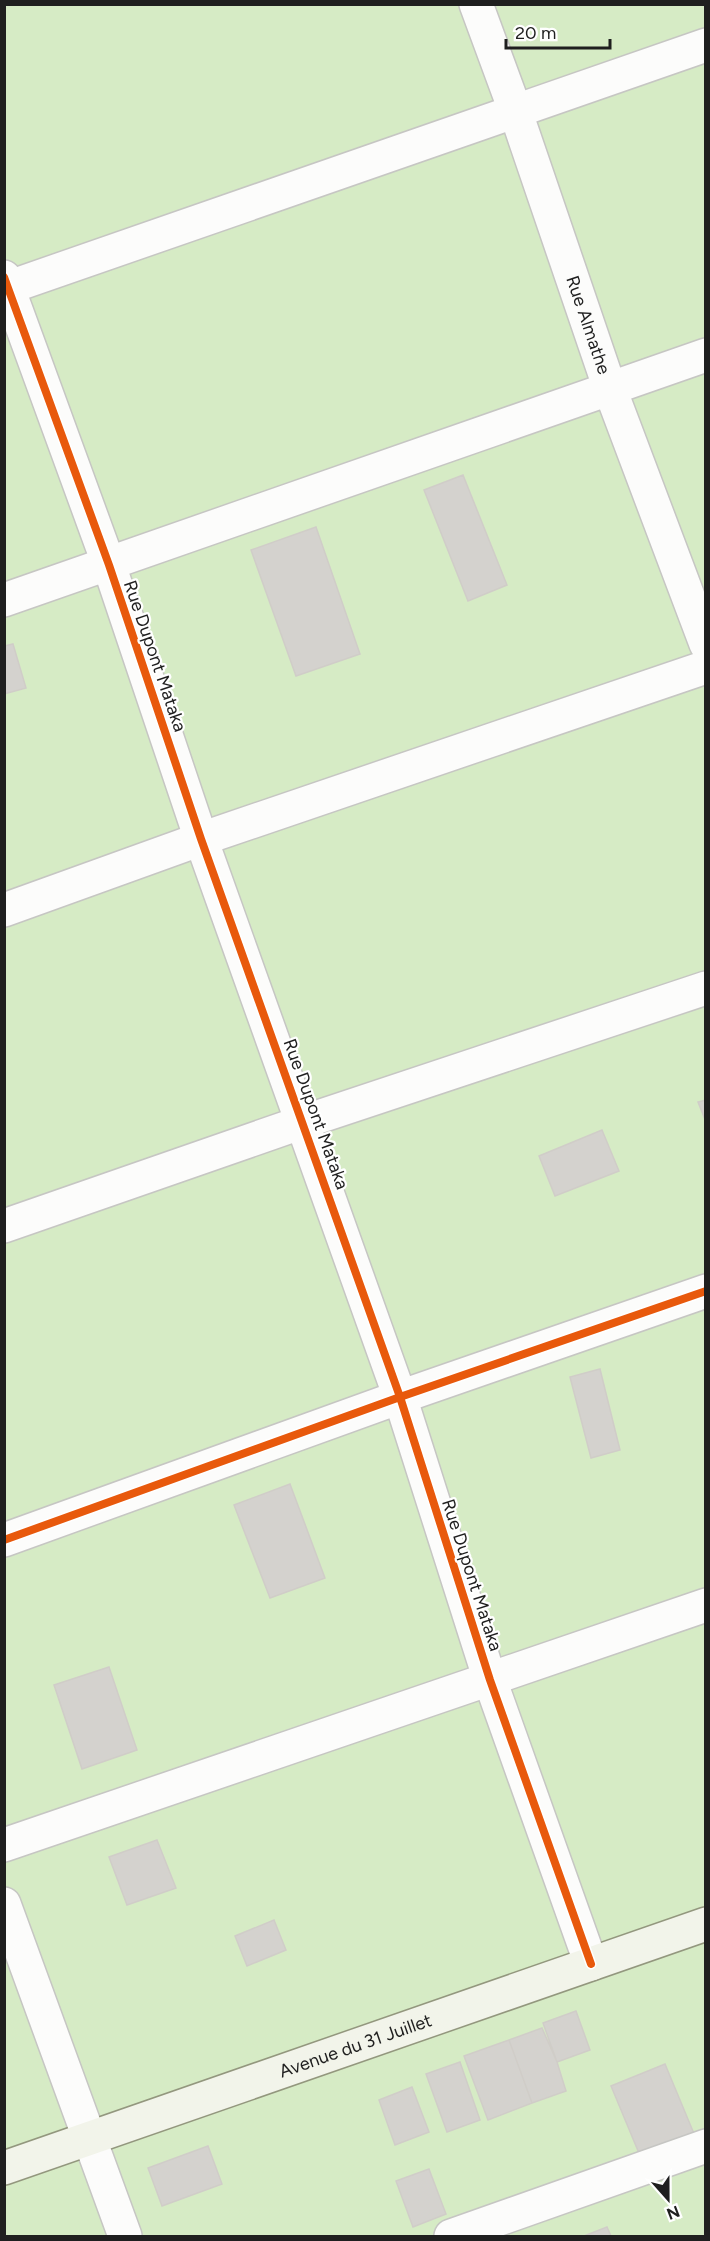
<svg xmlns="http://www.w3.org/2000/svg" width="710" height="2241" viewBox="0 0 710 2241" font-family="Figtree,sans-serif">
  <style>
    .grass { fill: #d6ebc5 }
    .building { fill: #d4d2ce; stroke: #d0cdc8; stroke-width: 1.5 }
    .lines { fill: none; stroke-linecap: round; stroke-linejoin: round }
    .street-casing { stroke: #c6c6c3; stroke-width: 36 }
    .secondary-casing { stroke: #93977e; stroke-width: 36 }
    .street { stroke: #fcfcfb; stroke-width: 33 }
    .secondary { stroke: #f2f4ea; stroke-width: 33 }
    .cycleway-casing { stroke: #fff; stroke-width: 11 }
    .cycleway { stroke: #e8590c; stroke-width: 8 }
    .labels { text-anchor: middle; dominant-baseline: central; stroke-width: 4.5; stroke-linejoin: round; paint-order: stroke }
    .street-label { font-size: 18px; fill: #1f1f1f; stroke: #fff }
  </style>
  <rect width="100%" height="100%" fill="#edece7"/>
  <path class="grass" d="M 5,5 L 705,5 L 705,2236 L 5,2236 Z"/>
  <path class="building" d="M 463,475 L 507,585 L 468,601 L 424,490 Z
    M 316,527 L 360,654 L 296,676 L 251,550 Z
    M 13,644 L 26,688 L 4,694 L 4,646 Z
    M 706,1100 L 706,1122 L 698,1102 Z
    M 602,1130 L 619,1171 L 555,1196 L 539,1156 Z
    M 600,1369 L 620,1450 L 591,1458 L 570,1377 Z
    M 290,1484 L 325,1578 L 270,1598 L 234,1505 Z
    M 109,1667 L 137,1750 L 82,1769 L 54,1685 Z
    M 157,1840 L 176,1888 L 127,1905 L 109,1857 Z
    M 274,1920 L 286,1950 L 247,1966 L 235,1936 Z
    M 576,2011 L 590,2050 L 557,2062 L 543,2023 Z
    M 542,2028 L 557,2062 L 566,2091 L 532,2103 L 509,2040 Z
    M 509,2040 L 532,2103 L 488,2120 L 464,2056 Z
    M 460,2062 L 480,2120 L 447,2132 L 426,2074 Z
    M 665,2064 L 695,2136 L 641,2158 L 611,2086 Z
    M 412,2087 L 429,2132 L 395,2145 L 379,2100 Z
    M 208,2146 L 222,2184 L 162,2206 L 148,2168 Z
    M 429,2169 L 446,2214 L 413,2227 L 396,2181 Z
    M 607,2227 L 611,2236 L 584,2236 Z"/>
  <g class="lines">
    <defs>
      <g id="street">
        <path id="s1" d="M 476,4 L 515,110 L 610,389 L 706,644"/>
        <path d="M 4,277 L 109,565 L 201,839 L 400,1397 L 490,1680 L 591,1964"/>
        <path d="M 4,289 L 706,45"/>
        <path d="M 4,600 L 706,355"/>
        <path d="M 4,910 L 201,839 L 706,667"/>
        <path d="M 4,1226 L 303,1122 L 706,988"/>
        <path d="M 4,1540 L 400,1397 L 706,1291"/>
        <path d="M 4,1845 L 706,1605"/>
        <path d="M 4,1904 L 125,2236"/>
        <path d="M 451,2236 L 706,2146"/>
      </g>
      <g id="secondary">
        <path id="s2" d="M 4,2168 L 706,1924"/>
      </g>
    </defs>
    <use href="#street" class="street-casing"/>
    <use href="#secondary" class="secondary-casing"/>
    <use href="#street" class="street"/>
    <use href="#secondary" class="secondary"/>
    <defs>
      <path id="cycleway" d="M 4,277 L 109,565 L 201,839 L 400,1397 L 490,1680 L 591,1964
        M 4,1540 L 400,1397 L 706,1291"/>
    </defs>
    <use href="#cycleway" class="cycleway-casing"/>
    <use href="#cycleway" class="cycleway"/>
  </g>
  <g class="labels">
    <g class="street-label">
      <text stroke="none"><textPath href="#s1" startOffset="340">Rue Almathe</textPath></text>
      <text transform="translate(155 656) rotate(71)">Rue Dupont Mataka</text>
      <text transform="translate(316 1114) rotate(70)">Rue Dupont Mataka</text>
      <text transform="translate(472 1575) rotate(72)">Rue Dupont Mataka</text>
      <text stroke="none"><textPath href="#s2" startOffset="372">Avenue du 31 Juillet</textPath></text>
    </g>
  </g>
  <rect width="710" height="2241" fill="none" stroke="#1f1f1f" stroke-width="12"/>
  <g transform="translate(668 2199) rotate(159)" stroke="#ffffff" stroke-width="4.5" paint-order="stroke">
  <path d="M0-4.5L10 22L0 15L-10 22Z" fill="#1f1f1f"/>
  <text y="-9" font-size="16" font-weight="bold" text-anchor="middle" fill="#1f1f1f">N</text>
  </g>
  <path d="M506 39v9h104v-9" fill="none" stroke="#1f1f1f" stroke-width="3"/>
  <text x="515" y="39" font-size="18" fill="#1f1f1f" stroke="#ffffff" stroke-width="4.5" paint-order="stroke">20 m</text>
</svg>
